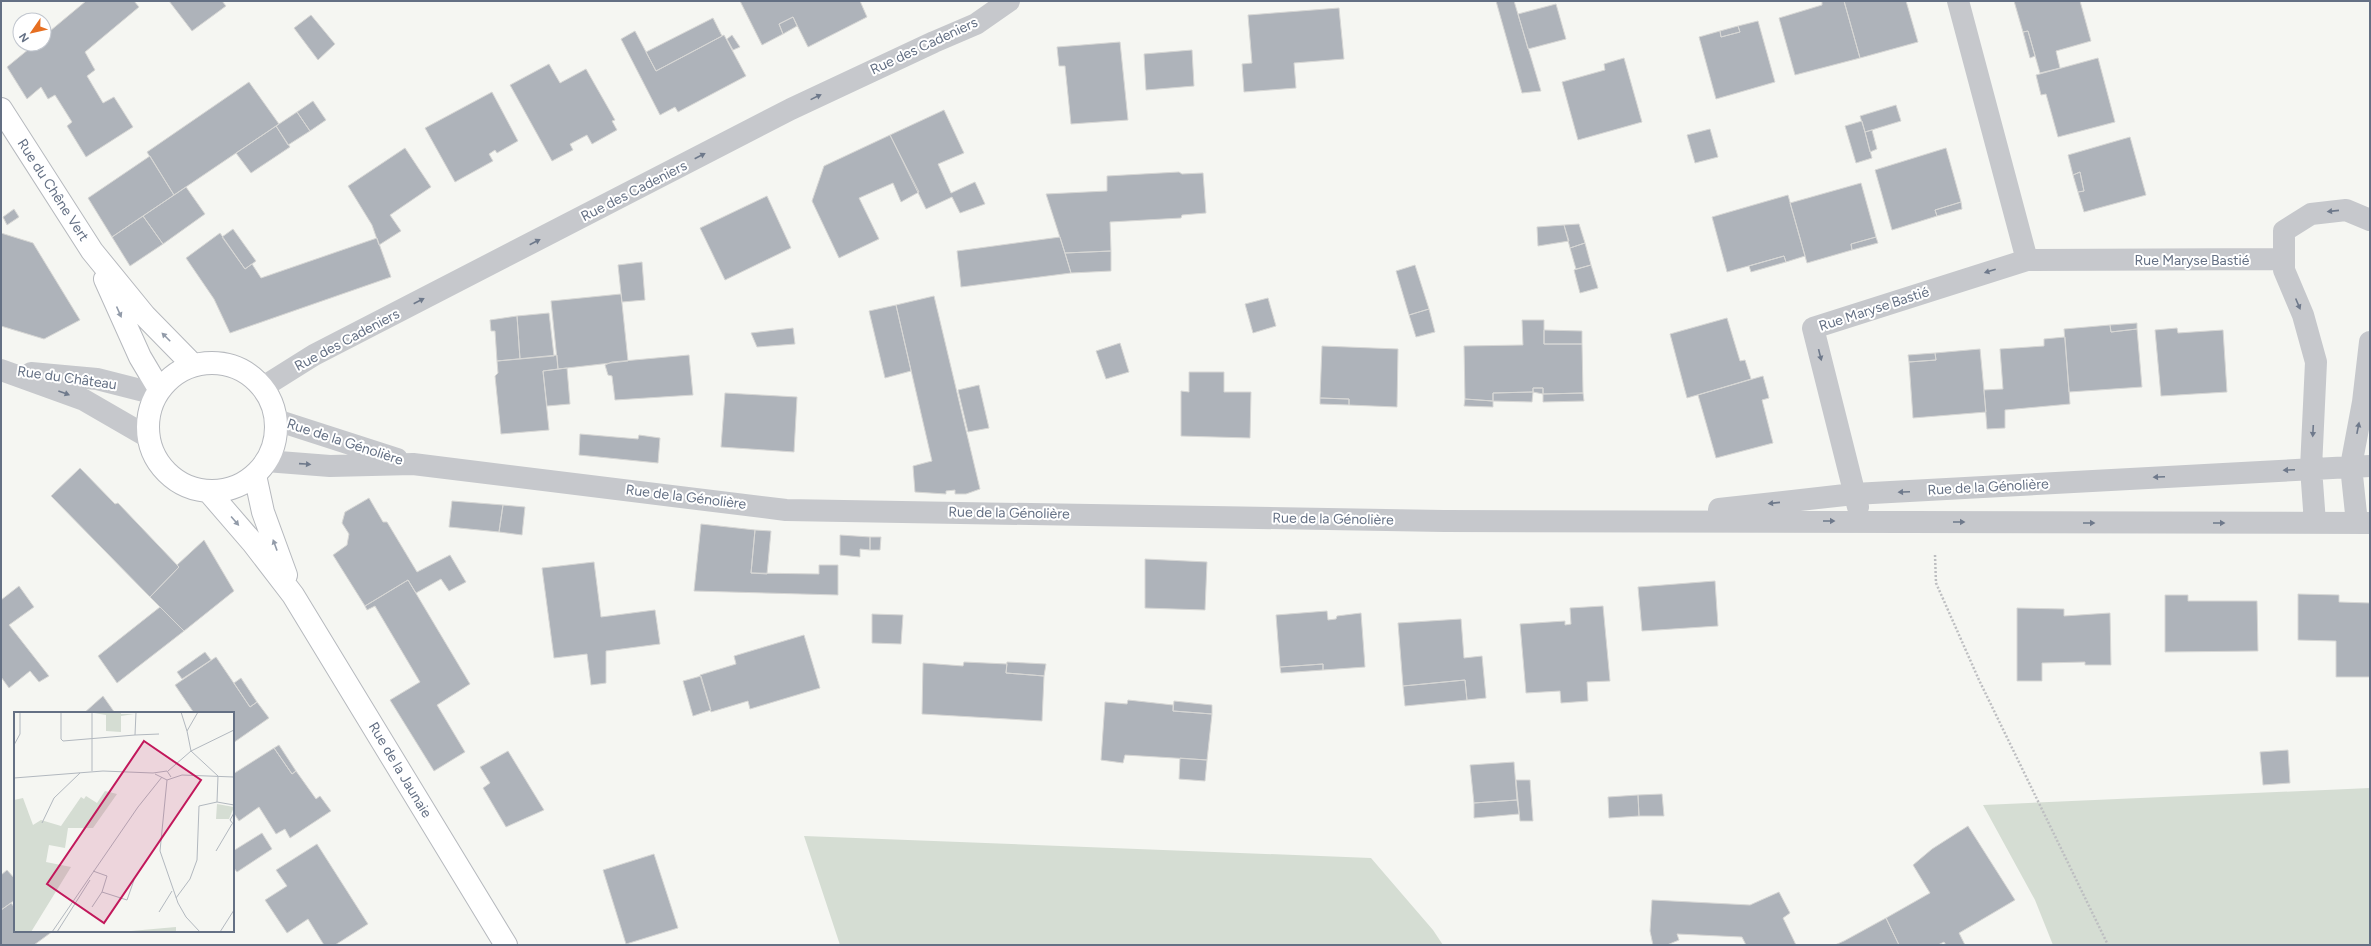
<svg xmlns="http://www.w3.org/2000/svg" width="2371" height="946" viewBox="0 0 2371 946" font-family="Figtree,sans-serif">
  <style>
    .green { fill: #d5ddd3 }
    .building { fill: #aeb3ba; stroke: #d7d7d5 }
    .lines { fill: none; stroke-linecap: round; stroke-linejoin: round }
    .major-casing { stroke: #b6b9be; stroke-width: 24 }
    .path { stroke: #bdbec1; stroke-width: 2.5; stroke-dasharray: 2 2; stroke-linecap: butt }
    .minor { stroke: #c6c8cc; stroke-width: 22 }
    .major { stroke: #fff; stroke-width: 22 }
    .oneway { fill: #6e798b }
    .oneway2 { fill: #929ba9 }
    .labels { text-anchor: middle; dominant-baseline: central; stroke-width: 4; stroke-linejoin: round; paint-order: stroke }
    .street-label { font-size: 14px; fill: #647084; stroke: #fff }
    .inset-road { fill: none; stroke: #b2b8bf; stroke-width: 1 }
    .view { fill: #c2185b; fill-opacity: 0.15; stroke: #c2185b; stroke-width: 2 }
    .inset-edge { fill: none; stroke: #647084; stroke-width: 2 }
  </style>
  <rect width="100%" height="100%" fill="#f5f6f2"/>
  <path class="green" d="M 2370,788 L 2370,945 L 2053,945 L 2035,900 L 1983,805 Z
    M 804,836 L 1371,858 L 1433,930 L 1443,945 L 840,945 Z"/>
  <path class="building" d="M 86,1 L 134,1 L 139,7 L 85,52 L 95,70 L 87,76 L 103,103 L 114,97 L 133,127 L 86,157 L 67,126 L 72,122 L 55,95 L 48,99 L 41,87 L 27,99 L 7,67 L 35,44 L 44,44 L 44,36 Z
    M 169,1 L 222,1 L 226,6 L 192,31 Z
    M 740,1 L 860,1 L 867,17 L 808,47 L 793,17 L 779,24 L 783,34 L 762,45 Z
    M 1496,1 L 1514,1 L 1541,91 L 1522,93 Z
    M 1822,1 L 1844,1 L 1860,58 L 1795,75 L 1779,18 L 1822,5 Z
    M 1844,1 L 1906,1 L 1918,42 L 1860,58 Z
    M 2014,1 L 2080,1 L 2091,41 L 2056,51 L 2060,68 L 2040,73 L 2028,31 L 2023,32 Z
    M 1556,4 L 1566,39 L 1528,49 L 1518,14 Z
    M 1339,8 L 1344,59 L 1294,63 L 1296,88 L 1244,92 L 1242,64 L 1252,63 L 1248,15 Z
    M 311,15 L 335,44 L 318,60 L 294,28 Z
    M 793,17 L 797,26 L 783,34 L 779,24 Z
    M 713,18 L 722,36 L 656,71 L 646,52 Z
    M 1758,21 L 1775,82 L 1716,99 L 1699,37 L 1720,31 L 1721,37 L 1740,32 L 1738,26 Z
    M 1738,26 L 1740,32 L 1721,37 L 1720,31 Z
    M 635,31 L 656,71 L 724,35 L 746,76 L 678,112 L 675,107 L 660,115 L 621,39 Z
    M 2028,31 L 2035,56 L 2030,58 L 2023,32 Z
    M 732,35 L 740,47 L 733,50 L 727,39 Z
    M 1120,42 L 1128,120 L 1071,124 L 1065,66 L 1059,66 L 1057,47 Z
    M 1192,50 L 1194,86 L 1146,90 L 1144,54 Z
    M 1624,58 L 1642,122 L 1578,140 L 1562,82 L 1605,70 L 1604,64 Z
    M 2098,58 L 2115,122 L 2058,137 L 2046,94 L 2041,95 L 2036,75 Z
    M 549,64 L 560,83 L 586,69 L 615,120 L 612,121 L 617,130 L 592,144 L 587,135 L 570,144 L 573,150 L 552,161 L 510,85 Z
    M 249,82 L 279,124 L 174,195 L 147,152 Z
    M 492,92 L 518,141 L 497,153 L 495,150 L 489,154 L 493,161 L 455,182 L 425,128 Z
    M 313,101 L 326,120 L 310,131 L 297,112 Z
    M 1896,105 L 1901,121 L 1865,132 L 1860,116 Z
    M 944,110 L 964,153 L 938,164 L 951,193 L 975,182 L 985,204 L 960,213 L 952,197 L 926,209 L 890,135 Z
    M 297,112 L 310,131 L 288,145 L 276,126 Z
    M 1862,121 L 1872,158 L 1856,163 L 1845,126 Z
    M 276,126 L 290,147 L 251,173 L 236,153 Z
    M 1710,129 L 1718,157 L 1695,163 L 1687,135 Z
    M 1872,130 L 1877,149 L 1870,152 L 1865,132 Z
    M 890,135 L 919,192 L 901,202 L 893,183 L 859,198 L 879,239 L 839,258 L 812,201 L 824,166 Z
    M 2130,137 L 2146,195 L 2084,212 L 2078,192 L 2084,191 L 2080,172 L 2073,175 L 2068,155 Z
    M 405,148 L 431,187 L 390,215 L 401,231 L 379,245 L 372,225 L 348,186 Z
    M 1946,148 L 1961,202 L 1935,210 L 1937,216 L 1892,230 L 1875,170 Z
    M 150,156 L 174,195 L 112,237 L 88,198 Z
    M 1179,172 L 1182,174 L 1203,173 L 1206,213 L 1182,215 L 1181,218 L 1110,222 L 1111,251 L 1065,253 L 1046,194 L 1107,191 L 1107,176 Z
    M 2080,172 L 2084,191 L 2078,192 L 2073,175 Z
    M 1861,183 L 1876,237 L 1851,244 L 1852,250 L 1807,263 L 1790,203 Z
    M 186,187 L 205,214 L 163,244 L 143,216 Z
    M 1788,195 L 1805,256 L 1786,262 L 1784,256 L 1727,272 L 1712,217 Z
    M 767,196 L 791,248 L 725,280 L 700,228 Z
    M 1961,202 L 1962,209 L 1937,216 L 1935,210 Z
    M 14,209 L 19,217 L 7,225 L 3,217 Z
    M 143,216 L 163,244 L 130,266 L 112,237 Z
    M 1579,224 L 1585,243 L 1570,248 L 1564,225 Z
    M 1564,225 L 1569,241 L 1538,246 L 1537,227 Z
    M 233,229 L 256,261 L 245,269 L 222,237 Z
    M 1,233 L 33,243 L 80,320 L 44,339 L 1,326 Z
    M 220,233 L 245,269 L 252,264 L 261,278 L 377,238 L 391,277 L 230,333 L 214,299 L 186,258 Z
    M 1060,237 L 1071,273 L 961,287 L 957,251 Z
    M 1876,237 L 1878,243 L 1852,250 L 1851,244 Z
    M 1585,243 L 1591,265 L 1576,269 L 1570,248 Z
    M 1111,251 L 1111,271 L 1071,273 L 1065,253 Z
    M 1784,256 L 1786,262 L 1751,272 L 1749,266 Z
    M 642,262 L 645,300 L 622,302 L 618,265 Z
    M 1415,265 L 1429,309 L 1409,315 L 1396,271 Z
    M 1591,265 L 1598,288 L 1580,293 L 1574,270 Z
    M 621,294 L 628,361 L 558,369 L 551,301 Z
    M 934,296 L 980,489 L 966,494 L 955,494 L 955,490 L 946,491 L 946,494 L 915,492 L 913,466 L 932,461 L 896,305 Z
    M 1268,298 L 1276,326 L 1253,333 L 1245,304 Z
    M 896,305 L 911,371 L 885,378 L 869,311 Z
    M 1429,309 L 1435,332 L 1416,337 L 1409,315 Z
    M 549,313 L 554,356 L 520,359 L 517,316 Z
    M 517,316 L 520,359 L 497,361 L 495,331 L 491,331 L 490,320 Z
    M 1727,318 L 1740,361 L 1745,360 L 1751,379 L 1687,398 L 1670,334 Z
    M 1522,320 L 1544,320 L 1544,344 L 1582,344 L 1583,393 L 1543,394 L 1543,388 L 1533,388 L 1533,392 L 1493,393 L 1493,401 L 1465,399 L 1464,346 L 1523,345 Z
    M 2137,323 L 2137,329 L 2111,332 L 2110,325 Z
    M 2110,325 L 2111,332 L 2137,329 L 2142,387 L 2069,392 L 2064,329 Z
    M 793,328 L 795,344 L 757,347 L 751,333 Z
    M 2177,328 L 2178,333 L 2223,330 L 2227,392 L 2161,396 L 2155,330 Z
    M 1544,330 L 1582,331 L 1582,344 L 1544,344 Z
    M 2065,337 L 2070,404 L 2005,410 L 2005,428 L 1987,429 L 1984,390 L 2003,389 L 2000,349 L 2044,346 L 2044,339 Z
    M 1120,343 L 1129,372 L 1106,379 L 1096,351 Z
    M 1322,346 L 1398,349 L 1397,407 L 1349,405 L 1349,399 L 1320,398 Z
    M 1980,349 L 1986,412 L 1913,418 L 1909,362 L 1936,360 L 1935,353 Z
    M 1935,353 L 1936,360 L 1909,362 L 1908,355 Z
    M 557,355 L 558,369 L 543,371 L 549,430 L 501,434 L 495,376 L 498,373 L 497,361 Z
    M 689,355 L 693,395 L 615,400 L 612,376 L 608,375 L 605,365 L 612,362 Z
    M 567,368 L 570,404 L 547,406 L 543,371 Z
    M 1189,372 L 1224,372 L 1224,392 L 1251,392 L 1250,438 L 1181,436 L 1181,391 L 1189,392 Z
    M 1763,376 L 1769,398 L 1762,400 L 1773,443 L 1716,458 L 1698,395 Z
    M 979,385 L 989,428 L 968,432 L 958,390 Z
    M 1533,388 L 1543,388 L 1543,394 L 1533,392 Z
    M 1533,392 L 1532,402 L 1493,401 L 1493,393 Z
    M 725,393 L 797,397 L 794,452 L 721,447 Z
    M 1583,393 L 1584,401 L 1543,402 L 1543,394 Z
    M 1320,398 L 1349,399 L 1349,405 L 1320,404 Z
    M 1465,399 L 1493,401 L 1493,407 L 1464,406 Z
    M 580,434 L 638,439 L 639,435 L 660,438 L 658,463 L 579,455 Z
    M 80,468 L 115,504 L 118,503 L 179,567 L 150,597 L 51,496 Z
    M 369,498 L 383,522 L 387,522 L 417,572 L 450,555 L 466,582 L 449,591 L 441,579 L 416,593 L 408,580 L 365,606 L 333,555 L 347,545 L 349,534 L 342,523 L 345,512 Z
    M 452,501 L 503,505 L 499,532 L 449,527 Z
    M 503,505 L 525,507 L 522,535 L 499,532 Z
    M 701,524 L 755,530 L 751,573 L 819,574 L 819,565 L 838,565 L 838,595 L 694,591 Z
    M 755,530 L 771,531 L 767,574 L 751,573 Z
    M 840,535 L 870,537 L 870,550 L 860,549 L 860,557 L 840,555 Z
    M 870,537 L 881,537 L 880,550 L 870,550 Z
    M 204,540 L 234,591 L 184,631 L 150,597 L 179,567 L 177,565 Z
    M 1145,559 L 1207,562 L 1205,610 L 1145,608 Z
    M 594,562 L 601,617 L 655,610 L 660,644 L 606,651 L 606,683 L 591,685 L 587,654 L 554,658 L 542,568 Z
    M 408,580 L 470,684 L 437,705 L 465,752 L 434,771 L 390,700 L 420,682 L 375,606 L 367,610 L 365,606 Z
    M 1715,581 L 1718,626 L 1642,631 L 1638,587 Z
    M 19,586 L 34,607 L 9,625 L 49,676 L 39,682 L 30,671 L 9,688 L 1,677 L 1,600 Z
    M 2298,594 L 2339,595 L 2339,602 L 2370,603 L 2370,677 L 2336,677 L 2336,641 L 2298,640 Z
    M 2165,595 L 2188,595 L 2188,601 L 2257,601 L 2258,651 L 2165,652 Z
    M 1603,606 L 1610,681 L 1587,682 L 1588,701 L 1561,703 L 1560,691 L 1526,693 L 1520,624 L 1565,621 L 1565,625 L 1571,624 L 1570,608 Z
    M 160,607 L 184,631 L 117,683 L 98,656 Z
    M 2017,608 L 2064,609 L 2064,616 L 2110,613 L 2111,665 L 2085,665 L 2085,662 L 2042,663 L 2042,681 L 2017,681 Z
    M 1327,611 L 1328,620 L 1336,619 L 1337,616 L 1361,613 L 1365,667 L 1323,670 L 1323,664 L 1280,667 L 1276,615 Z
    M 872,614 L 903,615 L 901,644 L 872,643 Z
    M 1461,619 L 1464,658 L 1482,656 L 1486,698 L 1467,700 L 1465,680 L 1403,686 L 1398,623 Z
    M 804,635 L 820,688 L 750,709 L 748,701 L 711,712 L 700,675 L 736,664 L 734,656 Z
    M 205,652 L 211,660 L 182,679 L 177,672 Z
    M 216,657 L 250,707 L 257,702 L 269,718 L 233,743 L 233,713 L 194,713 L 175,685 Z
    M 964,662 L 1007,664 L 1006,673 L 1044,676 L 1042,721 L 922,714 L 923,663 L 963,666 Z
    M 1007,662 L 1046,664 L 1044,676 L 1006,673 Z
    M 1323,664 L 1323,670 L 1281,673 L 1280,667 Z
    M 701,676 L 711,710 L 693,716 L 683,681 Z
    M 241,678 L 257,702 L 250,707 L 234,683 Z
    M 1465,680 L 1467,700 L 1405,706 L 1403,686 Z
    M 103,696 L 115,713 L 84,713 Z
    M 1128,700 L 1173,705 L 1173,711 L 1212,714 L 1207,760 L 1125,755 L 1123,763 L 1101,760 L 1105,702 L 1127,704 Z
    M 1174,701 L 1212,705 L 1212,714 L 1173,711 Z
    M 279,745 L 296,771 L 292,774 L 274,748 Z
    M 274,748 L 292,774 L 296,771 L 316,799 L 320,796 L 331,811 L 290,838 L 285,829 L 276,834 L 259,807 L 239,821 L 233,812 L 233,774 Z
    M 2288,750 L 2290,783 L 2263,785 L 2260,752 Z
    M 508,751 L 544,810 L 506,827 L 483,788 L 490,783 L 480,767 Z
    M 1180,758 L 1207,760 L 1205,781 L 1179,779 Z
    M 1514,762 L 1517,800 L 1474,803 L 1470,765 Z
    M 1516,780 L 1530,780 L 1533,821 L 1520,821 Z
    M 1662,794 L 1664,816 L 1639,816 L 1638,795 Z
    M 1638,795 L 1639,816 L 1609,818 L 1608,797 Z
    M 1517,800 L 1519,814 L 1474,818 L 1474,803 Z
    M 1968,826 L 2015,900 L 1959,933 L 1965,945 L 1946,945 L 1944,942 L 1938,945 L 1899,945 L 1886,918 L 1930,893 L 1913,865 L 1932,849 Z
    M 262,833 L 272,849 L 237,872 L 233,867 L 233,851 Z
    M 317,844 L 368,924 L 335,945 L 324,945 L 308,919 L 287,933 L 265,900 L 287,886 L 276,870 Z
    M 654,854 L 678,928 L 626,944 L 603,870 Z
    M 7,870 L 15,879 L 15,900 L 1,910 L 1,875 Z
    M 1779,892 L 1790,913 L 1783,918 L 1796,945 L 1746,945 L 1742,937 L 1677,934 L 1679,940 L 1667,945 L 1653,945 L 1650,931 L 1652,900 L 1750,905 Z
    M 11,903 L 15,908 L 15,931 L 53,931 L 34,945 L 1,945 L 1,910 Z
    M 1886,918 L 1899,945 L 1835,945 L 1844,941 Z"/>
  <g class="lines">
    <defs>
      <path id="major" d="M 1,109 L 92,251 L 145,316 L 193,365
        M 105,279 L 140,357 L 159,389
        M148 427a64 64 0 1 1 128 0a64 64 0 1 1-128 0Z
        M 255,475 L 263,512 L 286,575
        M 209,492 L 253,543 L 293,595 L 506,945"/>
    </defs>
    <use href="#major" class="major-casing"/>
    <path class="path" d="M 1935,555 L 1936,583 L 1979,680 L 2108,945"/>
    <path class="minor" d="M 1958,1 L 2027,260
      M 1,370 L 84,400 L 148,437
      M 31,373 L 97,379 L 156,394
      M 263,387 L 314,355 L 791,109 L 934,42 L 976,24 L 1009,1
      M 276,420 L 397,459
      M 266,461 L 330,466 L 413,464 L 786,510 L 1444,521 L 2370,523
      M 1858,507 L 1813,328 L 2027,260 L 2284,259
      M 1719,509 L 1854,494 L 2370,466
      M 2315,523 L 2311,468 L 2316,362 L 2303,315 L 2284,270 L 2284,231 L 2311,214 L 2346,210 L 2370,220
      M 2357,523 L 2351,466 L 2363,402 L 2370,342"/>
    <use href="#major" class="major"/>
  </g>
  <defs><path id="oneway-solid" d="M-6-.8H1V-3.2L6.5 0L1 3.2V.8H-6Z"/></defs>
  <g class="oneway">
    <use href="#oneway-solid" transform="translate(816 97) rotate(-26)"/>
    <use href="#oneway-solid" transform="translate(700 156) rotate(-27)"/>
    <use href="#oneway-solid" transform="translate(2333 211) rotate(174)"/>
    <use href="#oneway-solid" transform="translate(535 242) rotate(-27)"/>
    <use href="#oneway-solid" transform="translate(1990 271) rotate(162)"/>
    <use href="#oneway-solid" transform="translate(419 301) rotate(-27)"/>
    <use href="#oneway-solid" transform="translate(2298 304) rotate(67)"/>
    <use href="#oneway-solid" transform="translate(1820 355) rotate(76)"/>
    <use href="#oneway-solid" transform="translate(64 393) rotate(20)"/>
    <use href="#oneway-solid" transform="translate(2358 428) rotate(-79)"/>
    <use href="#oneway-solid" transform="translate(2313 431) rotate(93)"/>
    <use href="#oneway-solid" transform="translate(305 464) rotate(4)"/>
    <use href="#oneway-solid" transform="translate(2289 470) rotate(177)"/>
    <use href="#oneway-solid" transform="translate(2159 477) rotate(177)"/>
    <use href="#oneway-solid" transform="translate(1904 492) rotate(177)"/>
    <use href="#oneway-solid" transform="translate(1774 503) rotate(174)"/>
    <use href="#oneway-solid" transform="translate(1829 521)"/>
    <use href="#oneway-solid" transform="translate(1959 522)"/>
    <use href="#oneway-solid" transform="translate(2089 523)"/>
    <use href="#oneway-solid" transform="translate(2219 523)"/>
  </g>
  <g class="oneway2">
    <use href="#oneway-solid" transform="translate(119 312) rotate(66)"/>
    <use href="#oneway-solid" transform="translate(166 337) rotate(-135)"/>
    <use href="#oneway-solid" transform="translate(235 521) rotate(49)"/>
    <use href="#oneway-solid" transform="translate(275 545) rotate(-110)"/>
  </g>
  <g class="labels">
    <g class="street-label">
      <text transform="translate(924 46) rotate(-25)">Rue des Cadeniers</text>
      <text transform="translate(53 190) rotate(57)">Rue du Chêne Vert</text>
      <text transform="translate(634 191) rotate(-27)">Rue des Cadeniers</text>
      <text x="2192" y="260">Rue Maryse Bastié</text>
      <text transform="translate(1874 309) rotate(-18)">Rue Maryse Bastié</text>
      <text transform="translate(347 340) rotate(-28)">Rue des Cadeniers</text>
      <text transform="translate(67 378) rotate(8)">Rue du Château</text>
      <text transform="translate(345 442) rotate(18)">Rue de la Génolière</text>
      <text transform="translate(1988 487) rotate(-3)">Rue de la Génolière</text>
      <text transform="translate(686 497) rotate(7)">Rue de la Génolière</text>
      <text transform="translate(1009 513) rotate(1)">Rue de la Génolière</text>
      <text transform="translate(1333 519) rotate(1)">Rue de la Génolière</text>
      <text transform="translate(400 770) rotate(59)">Rue de la Jaunaie</text>
    </g>
  </g>
  <g transform="translate(14 712)">
    <rect width="220" height="220" fill="#f5f6f2"/>
    <path d="M 107,0 L 107,2 L 120,2 L 107,4 L 107,20 L 92,19 L 92,3 L 80,1 ZM 91,79 L 103,82 L 79,116 L 54,116 L 51,136 L 35,133 L 32,150 L 57,155 L 17,220 L 0,220 L 0,88 L 9,86 L 19,113 L 27,108 L 47,114 L 67,85 L 70,87 L 72,84 L 83,91 ZM 203,92 L 220,95 L 215,107 L 202,107 ZM 162,215 L 162,220 L 116,220 L 117,219 Z" fill="#d5ddd3"/>
    <path class="inset-road" d="M 47,0 L 47,27 L 49,29 L 121,23 L 122,0M 167,0 L 173,19M 121,23 L 145,22M 0,33 L 6,22 L 6,0M 177,39 L 204,64 L 203,90 L 220,93M 177,39 L 173,19 L 184,0M 78,59 L 78,0M 154,59 L 177,39 L 220,18M 141,62 L 153,68 L 168,63 L 220,65M 0,66 L 89,59 L 139,61 L 153,59 L 157,65M 153,68 L 146,139 L 164,191 L 172,205 L 186,220M 28,111 L 40,86 L 66,61M 220,113 L 216,108 L 220,101M 202,139 L 218,112M 88,180 L 113,188 L 120,168M 162,186 L 176,167 L 183,148 L 185,94 L 203,90M 78,195 L 88,180 L 93,164 L 79,159M 145,200 L 158,179M 38,220 L 124,95 L 148,65M 43,220 L 76,168M 206,220 L 220,198"/>
    <path class="view" d="M 130,29 L 187,68 L 90,211 L 33,172 Z"/>
    <rect width="220" height="220" class="inset-edge"/>
  </g>
  <rect width="2371" height="946" fill="none" stroke="#647084" stroke-width="4"/>
  <g transform="translate(32 32) rotate(236)"><circle r="19" fill="#ffffff" stroke="#c1c6ce"/>
  <path d="M0-3L7 15L0 10L-7 15Z" fill="#e66f21"/>
  <text y="-6" font-size="11" font-weight="bold" text-anchor="middle" fill="#647084">N</text>
  </g>
</svg>
